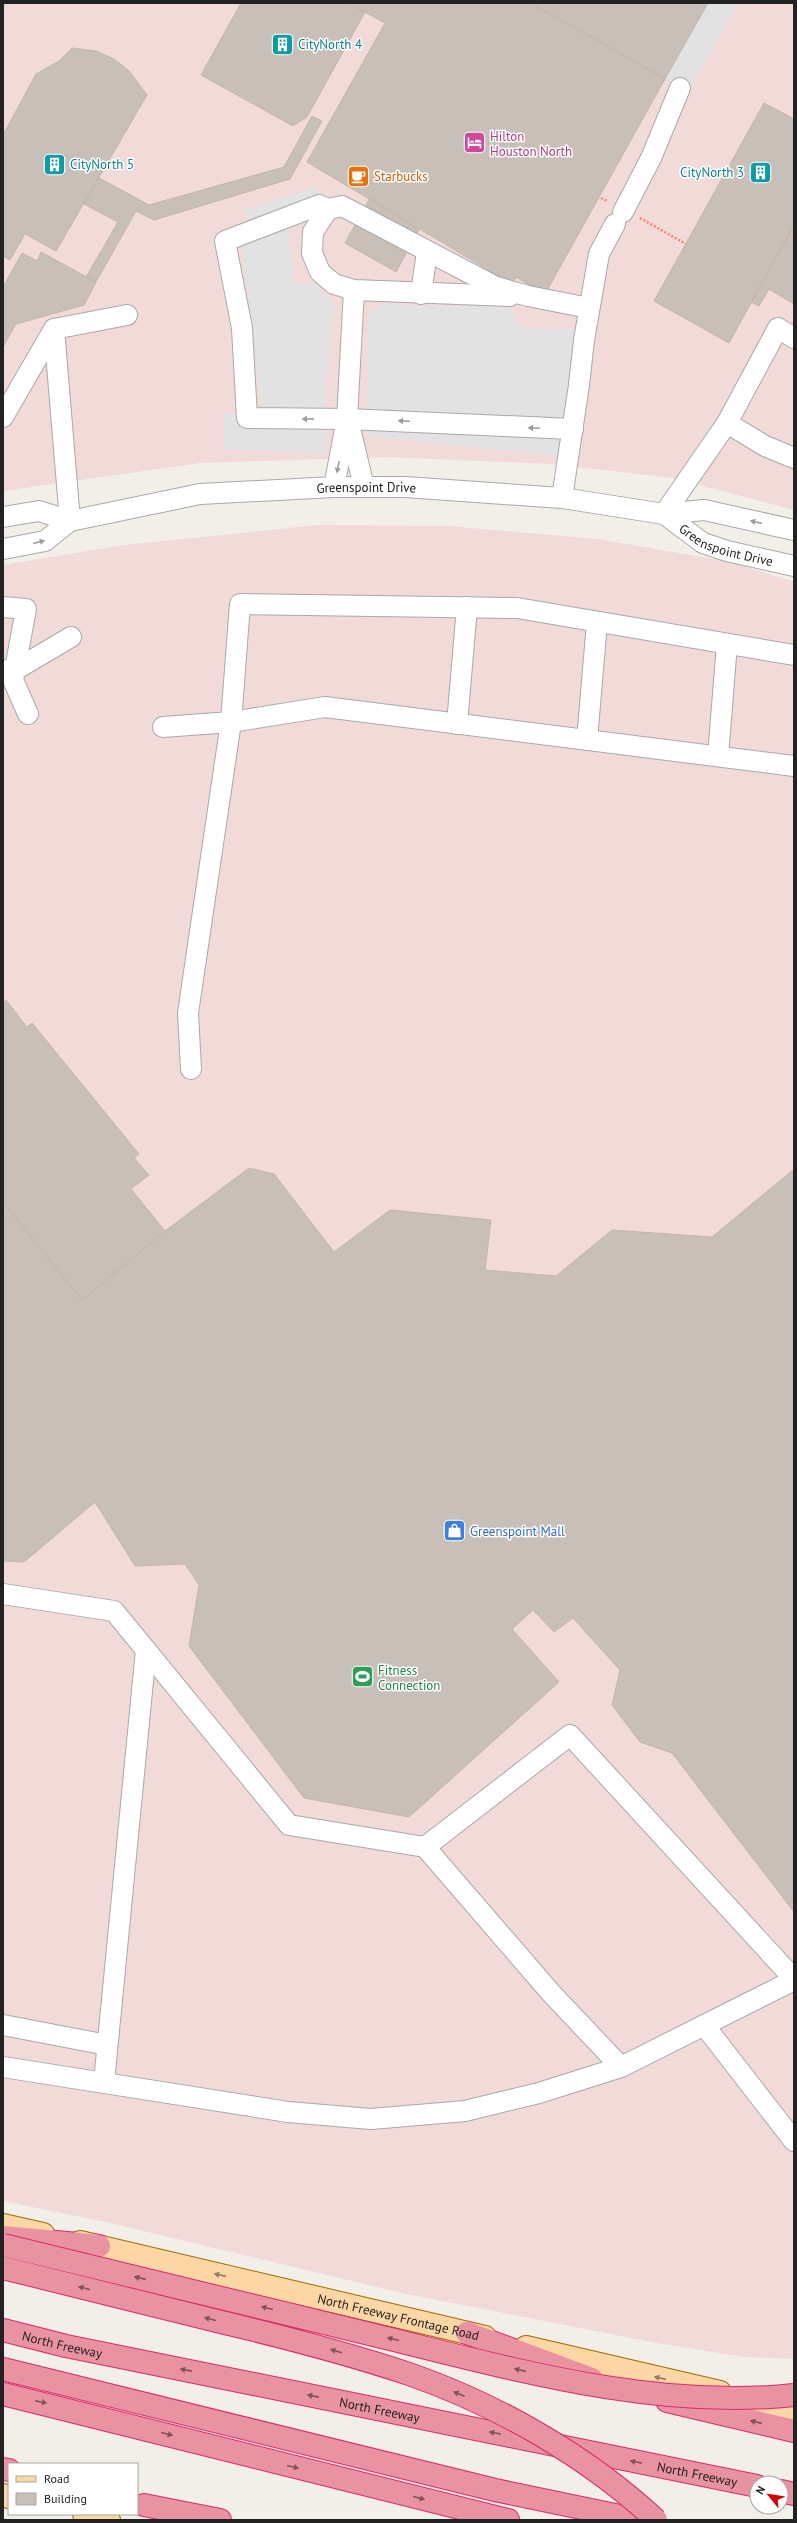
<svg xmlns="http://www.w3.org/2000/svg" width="797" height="2523" font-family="'PT Sans',sans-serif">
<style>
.commercial{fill:#f2dad9}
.parking{fill:#e2e2e2}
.building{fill:#c7bfb8;stroke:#c4b6ab}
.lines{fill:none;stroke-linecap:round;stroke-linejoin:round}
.minor-casing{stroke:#a9a9a9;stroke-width:22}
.major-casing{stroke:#a06b00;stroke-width:24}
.highway-casing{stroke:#dc2a67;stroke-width:24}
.path{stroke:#fa8072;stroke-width:2.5;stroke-dasharray:2 2;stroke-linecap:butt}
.minor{stroke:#fff;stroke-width:20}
.major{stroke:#fcd6a4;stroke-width:22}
.highway{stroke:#e892a2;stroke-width:22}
.highway-bridge-casing{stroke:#dc2a67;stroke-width:24;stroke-linecap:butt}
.highway-bridge{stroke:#e892a2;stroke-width:22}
.oneway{fill:#9c9c9c}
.oneway2{fill:#8f7c63}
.oneway3{fill:#7b545c}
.labels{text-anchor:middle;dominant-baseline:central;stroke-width:3;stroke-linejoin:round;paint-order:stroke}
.culture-label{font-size:13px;fill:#0d838f;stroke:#fff;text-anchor:start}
.hotel-label{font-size:13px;fill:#b23c85;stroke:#fff;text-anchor:start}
.food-label{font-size:13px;fill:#c56008;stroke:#fff;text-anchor:start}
.street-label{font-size:13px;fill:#222;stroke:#fff}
.shop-label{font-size:13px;fill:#366cbe;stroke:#fff;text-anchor:start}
.leisure-label{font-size:13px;fill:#27864d;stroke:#fff;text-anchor:start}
</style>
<rect width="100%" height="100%" fill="#f2efe9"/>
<path class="commercial" d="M3,3H794V510L673,478L550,464L387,457L200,463L3,491Z
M318,525L448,526L598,539L731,562L794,582V2359L744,2357L657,2343L406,2294L110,2223L3,2201V565L124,545Z"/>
<path class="parking" d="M708,3H739L688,92L665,79Z
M315,187L319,205L286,218L294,284L315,283L334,304L325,393L327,454L223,449L224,412L263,419L241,235L256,229L242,211Z
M380,304L509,307L521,327L575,330L558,456L367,436L368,316Z"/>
<path class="building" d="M241,3H348L365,12L307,117L293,126L201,75Z
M348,3H531L665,79L545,294L516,277L512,284L307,162L385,23Z
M531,3H708L665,79Z
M72,48L96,51L114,59L129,71L147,95L56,251L25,234L10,260L3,256V135L36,74L59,61Z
M764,103L794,119V225L729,343L654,301Z
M312,116L322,121L290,179L154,220L136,211L96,282L86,277L118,222L84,204L99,178L149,205L284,167Z
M370,198L419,230L396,272L345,243Z
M794,225V304L769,289L759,306L751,302Z
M41,252L96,282L84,305L16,324L3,347V287L22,253L37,261Z
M6,1000L27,1027L32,1023L139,1154L134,1158L149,1175L131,1189L165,1231L82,1300L3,1202V1003Z
M249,1168L274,1174L334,1252L390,1210L491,1220L485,1270L556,1276L612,1230L712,1237L794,1169V1912L672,1753L640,1742L612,1705L620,1670L573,1618L554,1632L533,1610L512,1629L559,1682L409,1817L304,1798L189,1646L199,1585L185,1564L135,1566L95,1502L24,1562L3,1561V1202L82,1300L165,1231Z"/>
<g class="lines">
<defs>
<g id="minor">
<path d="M328,209L313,232L312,253L320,272L334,284L354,290L510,296"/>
<path d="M623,212L651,158L680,88"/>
<path d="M421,294L427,252"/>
<path d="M54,329L70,521"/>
<path d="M3,417L54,329L127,315"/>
<path d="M727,423L765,446L794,458"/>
<path d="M349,424L364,487"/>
<path d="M573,429L347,419L247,418L242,328L225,241L319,205L328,209L342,206L496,287L528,296L589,308"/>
<path d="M334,487L347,419L354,290"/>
<path d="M562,498L579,385L584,340L599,254L615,224"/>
<path d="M664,514L727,423L778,328L794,338"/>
<path id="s1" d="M664,514L703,543L727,551L794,566"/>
<path d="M3,517L39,511L70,521"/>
<path id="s2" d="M3,549L45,541L70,521L200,494L334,487H405L562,498L664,514L704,510L794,530"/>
<path d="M3,607L26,609L13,680L28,714"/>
<path d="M7,670H15L71,637"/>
<path d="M457,724L467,607"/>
<path d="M163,727L231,722L325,707L794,766"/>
<path d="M587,740L597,622"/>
<path d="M718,756L727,644"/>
<path d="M191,1069L188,1013L231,722L240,604L517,608L794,655"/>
<path d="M3,1594L114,1611L289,1825L425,1847L570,1735L794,1979"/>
<path d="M425,1847L551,1993L621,2067"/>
<path d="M3,2025L107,2045"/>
<path d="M704,2025L794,2141"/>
<path d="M3,2067L288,2112L371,2119L465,2111L539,2093L621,2067L794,1980"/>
<path d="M104,2082L146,1650"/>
</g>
<g id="major">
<path d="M3,2225L43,2234"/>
<path id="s3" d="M80,2242L485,2337"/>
<path d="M526,2347L720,2392"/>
<path d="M754,2400L794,2409"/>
<path d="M3,2495L9,2497"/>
<path d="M84,2514L109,2520"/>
</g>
<g id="highway">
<path d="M3,2237L99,2246"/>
<path id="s4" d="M3,2330L66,2346L757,2486"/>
<path d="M467,2333L592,2379"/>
<path d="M3,2369L495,2490L639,2520"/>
<path d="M3,2394L508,2520"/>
<path d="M667,2401L794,2431"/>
<path d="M3,2469L9,2470"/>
<path d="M781,2491L794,2494"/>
<path d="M144,2505L220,2520"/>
</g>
</defs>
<use href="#minor" class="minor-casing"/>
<use href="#major" class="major-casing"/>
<use href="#highway" class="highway-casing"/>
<path class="path" d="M601,198L607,201
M640,218L686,244"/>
<use href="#minor" class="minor"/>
<use href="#major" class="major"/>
<use href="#highway" class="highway"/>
<defs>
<path id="highway-bridge" d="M3,2245C128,2275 253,2305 378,2336C513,2369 654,2410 794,2395
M3,2268C76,2286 148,2304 221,2322C284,2337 347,2353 409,2374C498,2405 587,2456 656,2520"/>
</defs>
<use href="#highway-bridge" class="highway-bridge-casing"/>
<use href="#highway-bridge" class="highway-bridge"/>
</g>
<defs><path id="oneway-solid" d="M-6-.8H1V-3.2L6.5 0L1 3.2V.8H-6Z"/></defs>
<g class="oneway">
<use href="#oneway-solid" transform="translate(308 419) rotate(179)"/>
<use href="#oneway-solid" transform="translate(404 421) rotate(-177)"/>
<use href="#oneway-solid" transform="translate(534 428) rotate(-177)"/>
<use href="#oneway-solid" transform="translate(338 467) rotate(101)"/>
<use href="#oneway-solid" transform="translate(756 522) rotate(-167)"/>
<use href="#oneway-solid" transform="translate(39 542) rotate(-14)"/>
</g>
<g class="oneway2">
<use href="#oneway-solid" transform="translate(220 2275) rotate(-167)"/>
<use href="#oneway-solid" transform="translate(660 2378) rotate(-167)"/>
</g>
<g class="oneway3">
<use href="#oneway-solid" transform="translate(140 2278) rotate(-167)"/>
<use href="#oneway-solid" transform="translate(84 2288) rotate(-166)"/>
<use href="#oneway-solid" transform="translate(267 2308) rotate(-166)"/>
<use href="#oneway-solid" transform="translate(210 2319) rotate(-166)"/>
<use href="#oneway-solid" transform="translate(393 2339) rotate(-166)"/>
<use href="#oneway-solid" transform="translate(336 2351) rotate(-164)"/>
<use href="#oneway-solid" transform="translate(186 2370) rotate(-169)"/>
<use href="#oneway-solid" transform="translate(520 2370) rotate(-167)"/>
<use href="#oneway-solid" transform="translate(459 2394) rotate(-157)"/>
<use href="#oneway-solid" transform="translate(313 2396) rotate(-169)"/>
<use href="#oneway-solid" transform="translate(41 2402) rotate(12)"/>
<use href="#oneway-solid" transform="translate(756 2422) rotate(-167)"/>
<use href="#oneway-solid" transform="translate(495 2433) rotate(-169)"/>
<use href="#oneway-solid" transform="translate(167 2434) rotate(14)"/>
<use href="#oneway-solid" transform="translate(636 2462) rotate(-169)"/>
<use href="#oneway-solid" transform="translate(293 2467) rotate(14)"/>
<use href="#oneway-solid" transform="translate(419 2498) rotate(14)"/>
</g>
<defs>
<symbol id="building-square" viewBox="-11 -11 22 22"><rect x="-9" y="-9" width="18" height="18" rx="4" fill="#0f9aa8" stroke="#fff"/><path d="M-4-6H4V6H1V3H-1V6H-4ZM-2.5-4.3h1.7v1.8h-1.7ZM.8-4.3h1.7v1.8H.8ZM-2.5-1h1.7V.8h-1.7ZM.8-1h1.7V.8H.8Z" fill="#fff"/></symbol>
<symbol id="hotel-square" viewBox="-11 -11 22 22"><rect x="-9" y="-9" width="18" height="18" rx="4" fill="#d1479c" stroke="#fff"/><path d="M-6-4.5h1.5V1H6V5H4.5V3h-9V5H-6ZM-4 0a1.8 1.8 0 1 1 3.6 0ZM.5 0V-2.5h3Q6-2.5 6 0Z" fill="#fff"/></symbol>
<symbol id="cafe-square" viewBox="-11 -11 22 22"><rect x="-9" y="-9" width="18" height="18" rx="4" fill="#e8710a" stroke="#fff"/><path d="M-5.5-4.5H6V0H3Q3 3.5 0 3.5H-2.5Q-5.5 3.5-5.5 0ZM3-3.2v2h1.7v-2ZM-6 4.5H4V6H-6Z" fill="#fff"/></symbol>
<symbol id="shop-square" viewBox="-11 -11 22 22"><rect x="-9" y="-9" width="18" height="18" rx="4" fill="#3f7fe0" stroke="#fff"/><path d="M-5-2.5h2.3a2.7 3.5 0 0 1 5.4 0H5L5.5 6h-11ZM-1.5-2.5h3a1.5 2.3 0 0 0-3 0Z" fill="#fff"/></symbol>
<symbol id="stadium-square" viewBox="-11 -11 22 22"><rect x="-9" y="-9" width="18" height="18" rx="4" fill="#2e9e5b" stroke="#fff"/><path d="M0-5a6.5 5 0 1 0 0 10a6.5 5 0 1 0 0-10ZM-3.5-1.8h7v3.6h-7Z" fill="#fff"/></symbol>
</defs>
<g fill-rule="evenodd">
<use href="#building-square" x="270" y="32" width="25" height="25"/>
<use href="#hotel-square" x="462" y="130" width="25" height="25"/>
<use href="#building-square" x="42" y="152" width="25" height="25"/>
<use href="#building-square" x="748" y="160" width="25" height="25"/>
<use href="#cafe-square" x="346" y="164" width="25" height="25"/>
<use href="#shop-square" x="442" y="1518" width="25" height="25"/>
<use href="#stadium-square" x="350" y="1664" width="25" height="25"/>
</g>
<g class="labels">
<g class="culture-label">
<text x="298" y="44">CityNorth 4</text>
<text x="70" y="164">CityNorth 5</text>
<text x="744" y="172" text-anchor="end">CityNorth 3</text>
</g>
<g class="hotel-label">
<text x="490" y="136">Hilton<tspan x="490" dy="15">Houston North</tspan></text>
</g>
<g class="food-label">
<text x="374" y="176">Starbucks</text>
</g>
<g class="street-label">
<text stroke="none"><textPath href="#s2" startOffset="374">Greenspoint Drive</textPath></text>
<text stroke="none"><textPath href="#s1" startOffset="71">Greenspoint Drive</textPath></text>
<text stroke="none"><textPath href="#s3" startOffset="327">North Freeway Frontage Road</textPath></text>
<text stroke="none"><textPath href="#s4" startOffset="61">North Freeway</textPath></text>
<text stroke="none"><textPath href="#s4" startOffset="385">North Freeway</textPath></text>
<text stroke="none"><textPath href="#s4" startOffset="709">North Freeway</textPath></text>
</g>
<g class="shop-label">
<text x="470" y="1531">Greenspoint Mall</text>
</g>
<g class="leisure-label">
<text x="378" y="1670">Fitness<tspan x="378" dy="15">Connection</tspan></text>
</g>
</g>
<rect width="797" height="2523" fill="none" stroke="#222222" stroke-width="8"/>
<rect x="8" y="2463" width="130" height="52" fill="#ffffff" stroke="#a7a7a7"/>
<rect x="16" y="2476" width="20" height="6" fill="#fcd6a4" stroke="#a7a7a7"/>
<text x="44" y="2483" font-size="12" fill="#222222">Road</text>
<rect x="16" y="2493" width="20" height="12" fill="#c7bfb8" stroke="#a7a7a7"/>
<text x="44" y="2503" font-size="12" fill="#222222">Building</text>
<g transform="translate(769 2495) rotate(300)"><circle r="19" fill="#ffffff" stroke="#a7a7a7"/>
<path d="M0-3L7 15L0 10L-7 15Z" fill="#d40000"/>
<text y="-6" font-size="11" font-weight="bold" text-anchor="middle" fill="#222222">N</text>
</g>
</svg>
